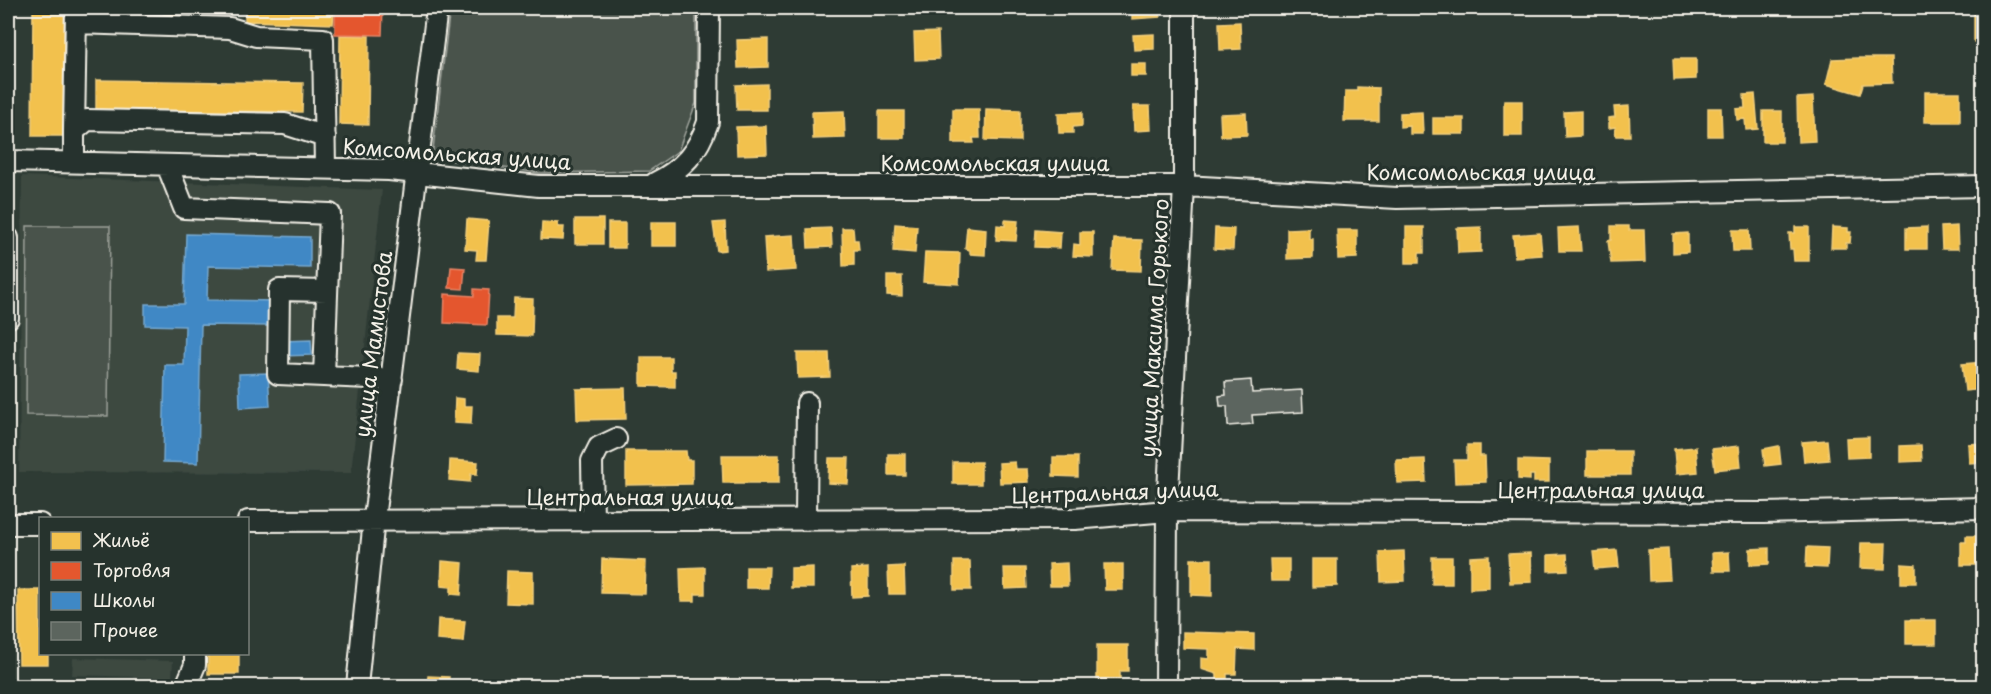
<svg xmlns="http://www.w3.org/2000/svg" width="1991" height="694" font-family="'Playpen Sans',sans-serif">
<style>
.built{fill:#3c4841}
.green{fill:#48524c;stroke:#9ea29a;stroke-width:1.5}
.homes{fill:#f2c14e;stroke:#f3cf7c;stroke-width:1.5}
.shops{fill:#e4572e;stroke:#e98566;stroke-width:1.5}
.schools{fill:#3f88c5;stroke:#75a8d0;stroke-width:1.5}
.building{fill:#5c655e;stroke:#f4f1e8;stroke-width:1.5}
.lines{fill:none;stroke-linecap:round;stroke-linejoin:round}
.minor-casing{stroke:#f4f1e8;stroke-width:24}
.minor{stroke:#26332d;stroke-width:20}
.labels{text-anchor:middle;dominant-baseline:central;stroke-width:6;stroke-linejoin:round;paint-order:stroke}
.street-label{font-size:21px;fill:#f4f1e8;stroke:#26332d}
</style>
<rect width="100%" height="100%" fill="#2e3b34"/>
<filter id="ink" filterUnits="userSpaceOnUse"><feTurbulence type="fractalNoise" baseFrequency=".0167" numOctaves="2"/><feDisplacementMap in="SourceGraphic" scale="12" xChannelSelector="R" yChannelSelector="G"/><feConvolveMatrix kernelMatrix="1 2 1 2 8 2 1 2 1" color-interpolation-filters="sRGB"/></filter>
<g filter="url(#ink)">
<path class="built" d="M22,176L382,190L351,473L19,472Z
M73,658L173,661L172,678L72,675Z"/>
<path class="green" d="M450,8H696V103L678,151L649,171L540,173L432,158Z
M27,226H110L108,416L26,415Z"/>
<path class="homes" d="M33,8H64L63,136H32Z
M164,8H183L182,21H163Z
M245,8H334L333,24L245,21Z
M1132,8H1159L1160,17L1132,19Z
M1974,8H1984V41L1974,42Z
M1240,22L1241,49L1220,50L1219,23Z
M938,32L939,59L915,60L914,33Z
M1154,34V49L1134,50L1133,35Z
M340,35L369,36L368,125L339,124Z
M768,39V67L738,68L737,40Z
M1858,58H1891L1892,83L1863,84L1860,94L1826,84L1832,59Z
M1673,59H1696V79L1674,80Z
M1131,64H1146V76H1131Z
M96,80L303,83L302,112L96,109Z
M767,84V110H737L736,85Z
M1357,87L1379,88V121H1344L1345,91H1357Z
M1925,92H1960V122H1925Z
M1755,94L1758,129L1746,130L1745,119L1737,120L1736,109L1745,108L1744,95Z
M1813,97L1815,141L1798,142L1797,98Z
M1504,101H1522V136H1504Z
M1133,106H1150L1151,130L1134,131Z
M1629,106L1630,136H1616L1615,127L1609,128V118L1615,117L1614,107Z
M1708,108H1721L1722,136H1708Z
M953,109H979L980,138H973L974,143H953Z
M986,109L1020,110V141L985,140Z
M844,111L845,138L813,139L812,112Z
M879,111H904V138H879Z
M1581,111V136L1565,137L1564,112Z
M1763,111H1782V142H1763Z
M1082,112V126L1073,127V133H1059L1058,113Z
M1422,112L1423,134H1410V126L1400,127V113Z
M1246,113L1247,135L1221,136L1220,114Z
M1433,118H1464V134H1433Z
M766,126L767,154L737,155L736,127Z
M467,219L489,221L486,260H476L477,250L465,249Z
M575,219H603V244H575Z
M1005,220L1018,221L1016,241L996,240L997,225L1005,226Z
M542,222L558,223V227H564L563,240L541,239Z
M651,222H676V246H651Z
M725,222L726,250L717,251L713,223Z
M608,223H625V248H608Z
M895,224L917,226L915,253L893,251Z
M1611,226H1629V230H1644L1645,262L1611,263L1608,241L1611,240Z
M1957,226L1958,249H1942L1941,227Z
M967,227L986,229L985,255L970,254V250L965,249Z
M1406,227H1424V253H1419V263H1406Z
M1481,227V252L1458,253L1457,228Z
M1579,227L1581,251H1559L1558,228Z
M1795,227H1809V261H1794L1793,249H1790L1789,233H1795Z
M1832,227L1848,228V232H1851L1850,243H1846V248H1831Z
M1927,227V249H1906V228Z
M831,228L832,247L808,248L807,229Z
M842,228H853L854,240H858L859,250H854V265L843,266Z
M1215,228L1234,229L1233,250L1214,249Z
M1309,228V239H1313V258L1287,259V229Z
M1036,230L1061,232L1060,248L1035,247Z
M1337,230H1357V258L1338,259Z
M1732,230H1749L1750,251H1733Z
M1080,232H1093V257L1073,256L1074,244L1080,245Z
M1540,233L1542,255L1515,257L1513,235Z
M1688,233V252L1673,253V234Z
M794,235L796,270L766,272L764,237Z
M1114,239L1142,240L1141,271L1112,270Z
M925,252L960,253L959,284L923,282Z
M887,276H902V296L887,295Z
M514,298L533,299L532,336L497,335V318H513Z
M458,353L480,354L479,371L457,369Z
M797,353H829L830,377L798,378Z
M641,357H671V371H675V387L641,386Z
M1984,362V389L1965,391L1962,364Z
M625,388L626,419L577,420L576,389Z
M455,398L464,399V406H472L471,424L454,423Z
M1869,437V457L1847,458L1846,438Z
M1827,440L1829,460L1804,462L1802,442Z
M1984,443V462L1969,463L1968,444Z
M1467,445H1480V456H1485L1486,482L1455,483L1454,460H1467Z
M1921,445L1922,461L1900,462V446Z
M1739,446L1741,467L1715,470L1712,449Z
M1779,446L1781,464L1765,466L1763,449Z
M1696,447L1698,472L1676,474L1674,449Z
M626,451H686L687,460H692V484L626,485Z
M1587,451H1630V475H1587Z
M888,454H905V475H888Z
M722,455H779V483H723Z
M1053,457H1078V477L1053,476Z
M829,458H849L848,484L828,483Z
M1425,459L1426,482L1397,483L1396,460Z
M450,460L478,462L477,474H471L470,482L449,480Z
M1518,460L1549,461V482H1534V475H1530V480L1518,479Z
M953,462H981V484H953Z
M1015,462L1016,469H1028L1029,482L1000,483L999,463Z
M1966,536H1984V565H1961V542H1966Z
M1861,543H1886L1885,569L1860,568Z
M1807,547L1828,548L1827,568L1806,567Z
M1769,548V564L1750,565V549Z
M1668,549L1670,580L1649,581L1648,550Z
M1617,550L1619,567L1595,569L1593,552Z
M1404,551L1405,581L1381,582L1380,552Z
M1729,552L1730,571H1713L1712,553Z
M1531,553L1532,582L1510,583L1508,554Z
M1567,554L1568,570L1548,571V555Z
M1489,556V588L1470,589V557Z
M1432,557H1452V584H1432Z
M602,559L646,561L645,594L601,593Z
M1191,559H1212V596L1191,595Z
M1270,559H1289V581H1271Z
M1312,559H1337V586L1312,587Z
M442,561L463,563L461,595L451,594V587L441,586Z
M954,561H970L971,590H954Z
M1067,563L1068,586H1050L1049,564Z
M1104,564H1123V590H1105Z
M1901,564L1916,565V583H1901Z
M904,566L905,594H889L888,567Z
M705,567V594H695V601H681L680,568Z
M746,567H769L768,588H746Z
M813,567V588H791V568Z
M868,568V596L852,597L851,569Z
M1004,568H1025L1026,588L1005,589Z
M507,571L533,572V604L506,603Z
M18,590H40V654H48V664H19Z
M438,619L465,621L463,642L437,640Z
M1906,620H1936V644H1906Z
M1183,632L1254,634V650L1237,649L1236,674H1227V679H1217V674L1201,669V658L1209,659V649L1183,648Z
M1097,645H1128V671H1120V679H1097Z
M208,654H239V674H208Z
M428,676L449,677L448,686H427Z"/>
<path class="shops" d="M335,8H383L382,35L335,34Z
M451,267L465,268L463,289L449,288Z
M474,289L489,290L487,325L444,323L445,294L474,296Z"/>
<path class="schools" d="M186,234L310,237V268L208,266L207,300L274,301L273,326L201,325L198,463L163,462L165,365H184L185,326L145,325V304H184Z
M311,340L312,355L282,356L281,341Z
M268,373L270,406L240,408L239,374Z"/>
<path class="building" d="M1251,380L1252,393L1302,390L1303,412L1252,415L1253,424L1228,426L1227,406H1220L1219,396L1226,395L1225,382Z"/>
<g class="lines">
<defs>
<path id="minor" d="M76,23L230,28L256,36L323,39L325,168
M74,131L76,12
M8,161L389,170L539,186H1184L1397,198L1984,186
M74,162V131L87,120L285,124L325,137
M167,165L184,208L330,214L324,376
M655,183C683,169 698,152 708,122L709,8
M8,238V318
M327,291L279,290L278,374L392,379
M593,520L592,461L599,447L616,439
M806,520L807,403
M248,521L1075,519L1167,511L1763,513L1984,508
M8,524H40
M186,686L195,665V654
M357,686L374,519L437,8
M1166,686L1167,511L1184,186V8"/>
</defs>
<use href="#minor" class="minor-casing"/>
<use href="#minor" class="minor"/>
</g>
</g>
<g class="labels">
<g class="street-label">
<text transform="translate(457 153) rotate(4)">Комсомольская улица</text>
<text x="995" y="162">Комсомольская улица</text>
<text x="1481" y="171">Комсомольская улица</text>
<text transform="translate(1153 328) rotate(-87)">улица Максима Горького</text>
<text transform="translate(372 344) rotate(-83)">улица Мамистова</text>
<text x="1601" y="489">Центральная улица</text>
<text transform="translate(1115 491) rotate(-2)">Центральная улица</text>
<text x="630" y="496">Центральная улица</text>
</g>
</g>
<rect width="1991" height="694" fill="none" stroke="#26332d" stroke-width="30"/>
<rect x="15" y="15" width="1961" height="664" fill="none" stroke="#f4f1e8" stroke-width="2" filter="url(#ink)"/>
<rect x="39" y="517" width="210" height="138" fill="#26332d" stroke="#787f78" stroke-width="1.5"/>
<rect x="51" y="532" width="30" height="18" fill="#f2c14e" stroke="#787f78" stroke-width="1.5"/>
<text x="93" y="547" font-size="18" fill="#f4f1e8">Жильё</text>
<rect x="51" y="562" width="30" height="18" fill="#e4572e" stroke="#787f78" stroke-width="1.5"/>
<text x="93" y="577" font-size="18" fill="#f4f1e8">Торговля</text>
<rect x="51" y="592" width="30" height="18" fill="#3f88c5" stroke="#787f78" stroke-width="1.5"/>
<text x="93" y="607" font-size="18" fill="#f4f1e8">Школы</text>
<rect x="51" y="622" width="30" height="18" fill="#5c655e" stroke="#787f78" stroke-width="1.5"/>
<text x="93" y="637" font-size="18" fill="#f4f1e8">Прочее</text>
</svg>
